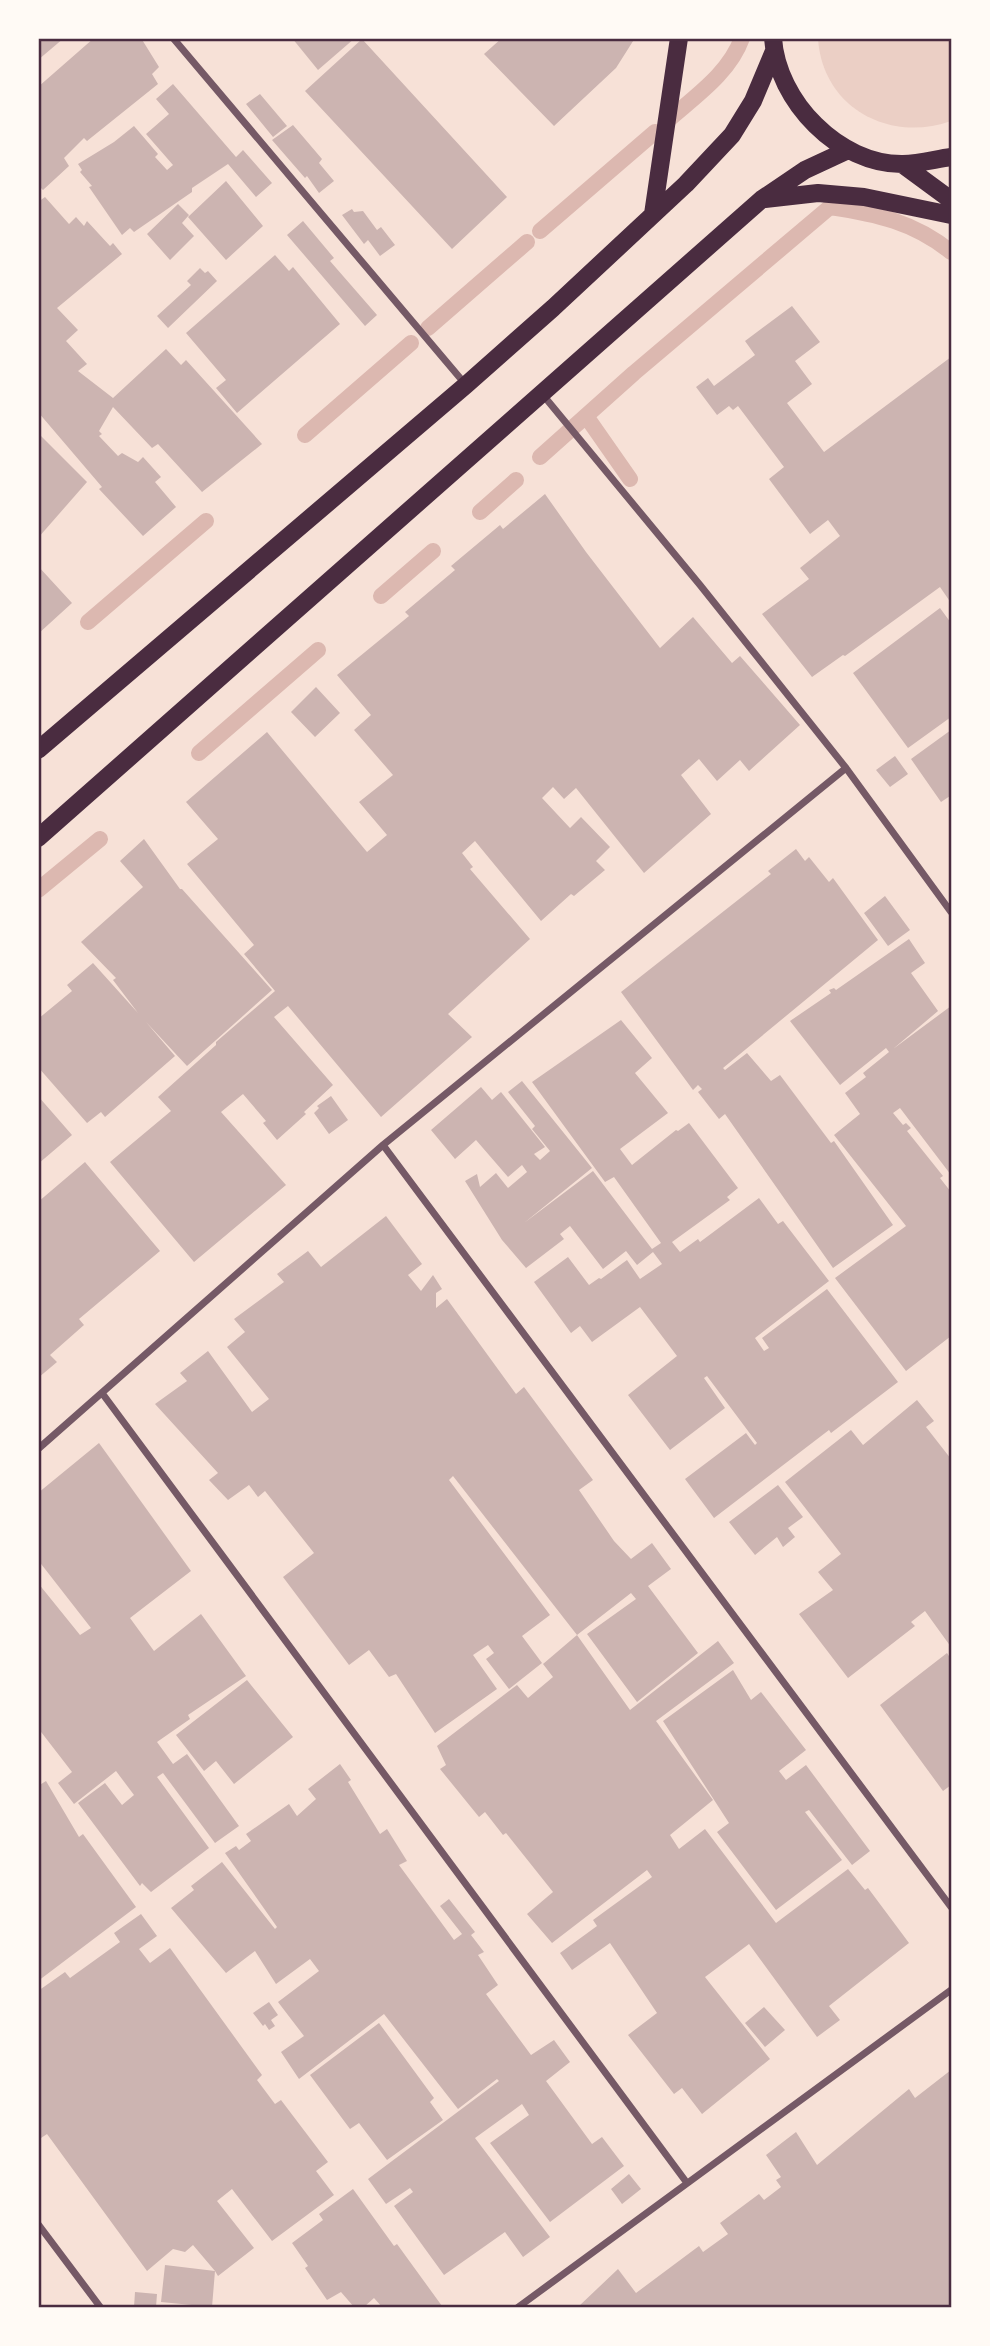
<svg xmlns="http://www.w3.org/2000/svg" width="990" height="2346" font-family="Overpass,sans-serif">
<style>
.green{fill:#ebcfc5}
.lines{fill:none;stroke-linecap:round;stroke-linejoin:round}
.stream{stroke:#dcb8b0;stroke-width:16}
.building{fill:#ccb4b1}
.minor{stroke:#755966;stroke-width:7}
.primary{stroke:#4a2c40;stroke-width:18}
.neatline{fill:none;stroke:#4a2c40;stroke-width:2.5}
</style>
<rect width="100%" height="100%" fill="#f7e1d7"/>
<path class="green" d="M818,39H951V121C889,143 823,108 818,39Z"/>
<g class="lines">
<path class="stream" d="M666,122C694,97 729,74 742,38
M540,231L655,132
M428,328L527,242
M586,416L630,479
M305,435L411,343
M540,457L634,373L830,207C877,214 914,222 951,252
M480,512L516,480
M381,596L433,551
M88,622L206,521
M199,753L318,650
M38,890L100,839"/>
</g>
<path class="building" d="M38,38H64L38,60Z
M94,38H141L159,67L152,74L158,84L87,141L84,138L64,158L69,166L43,190L38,185V87Z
M292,38H355L318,70Z
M502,38H635L616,68L554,126L484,54Z
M362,39L507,197L452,249L305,91Z
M173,84L236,157L243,150L272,183L256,197L228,164L192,188V192L134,232L130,228L122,235L89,187L92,186L80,172L82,170L78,164L114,142L134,126L158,154L155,157L167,170L173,165L146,134L169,114L156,99Z
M260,94L287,126L273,137L246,104Z
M293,125L322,159L319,163L334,181L319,193L307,176L305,178L272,140Z
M226,181L263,226L226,260L188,217Z
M45,197L69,224L76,217L84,226L87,221L110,246L113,243L122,254L57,308L78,330L66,341L87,364L78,371L113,398L166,349L181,365L186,360L262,444L202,492L158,444L152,448L113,407L99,431L102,434L99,436L118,456L122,453L138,462L143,457L161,477L155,482L176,507L143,536L99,489L102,487L38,412V202Z
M178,204L189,215L182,223L194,236L170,260L147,234Z
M352,209L354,212L363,211L377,230L381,227L395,245L380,256L368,240L364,244L342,215Z
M303,221L334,258L330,261L377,315L365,326L287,235Z
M275,255L289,271L293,267L340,324L237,413L216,388L226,380L186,333Z
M200,268L205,273L208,271L217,281L168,328L157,316L191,285L187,281Z
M792,306L820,342L795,361L812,384L787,403L824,452L951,357V603L940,587L845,656L843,655L812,677L762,614L809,579L800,568L840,536L828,520L810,534L769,479L784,467L738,406L733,410L729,406L717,415L696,387L708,378L714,386L755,355L745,341Z
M38,433L87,482L38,538Z
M545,494L586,552L660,648L693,617L732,663L740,656L800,725L749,771L740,760L717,781L699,759L681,775L711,814L644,873L576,788L564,799L553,787L542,798L570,828L581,817L610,847L596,861L605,870L574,896L571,894L541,921L475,841L462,853L473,867L470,869L530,939L448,1014L472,1037L381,1117L288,1006L274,1017L333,1085L304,1112L306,1114L277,1140L263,1123L266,1121L243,1094L221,1112L286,1185L194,1262L110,1162L171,1111L158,1097L216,1045V1042L275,991L244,954L254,945L187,864L218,839L186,802L267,732L367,852L387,835L359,802L393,775L354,730L371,715L337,675L409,616L405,612L455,570L451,566L500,525L503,529Z
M38,566L72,603L38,634Z
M940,608L951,623V717L908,748L853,673Z
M316,687L340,713L315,737L291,712Z
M951,730V798L950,796L941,802L911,759Z
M895,756L908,774L890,787L876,770Z
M144,839L180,889H182L272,990L187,1066L146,1022L175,1056L105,1117L101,1112L87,1123L38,1067V1019L72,991L67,985L93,963L138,1013L113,980L116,978L81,942L143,887L120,861Z
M796,849L805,861L809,857L829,882L833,878L878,940L723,1068L725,1070L747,1053L771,1081L780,1075L831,1143L834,1141L893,1225L833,1268L725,1114L719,1119L698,1092L702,1089L698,1085L693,1090L621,992L771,874L768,871Z
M885,896L910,930L888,946L864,913Z
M909,939L925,963L911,973L938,1011L893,1049L951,1006V1175L900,1108L893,1113L903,1125L906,1123L911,1128L907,1131L943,1176L940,1178L951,1192V1336L906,1371L835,1278L906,1226L834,1135L860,1114L845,1093L866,1077L863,1073L889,1052L886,1048L840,1085L790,1021L831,993L829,990L834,988L836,990Z
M621,1020L652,1058L635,1073L668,1113L620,1149L632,1165L676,1130L678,1131L689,1123L738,1188L727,1197L730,1200L672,1242L680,1252L698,1239L700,1242L759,1198L778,1224L783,1221L829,1281L755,1338L764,1351L769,1348L762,1338L827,1289L898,1382L831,1433L829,1430L714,1518L685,1479L746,1433L755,1445L757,1443L707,1376L704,1378L725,1408L670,1450L628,1395L677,1356L640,1307L592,1342L580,1326L571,1333L534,1282L568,1257L589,1285L599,1278L601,1279L627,1260L640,1279L662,1264L653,1252L637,1265L626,1251L603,1269L570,1226L560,1234L564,1239L526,1268L502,1240L465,1181L477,1174L480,1187L496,1173L508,1188L527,1172L522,1165L508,1177L476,1140L455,1159L431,1130L481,1087L492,1100L501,1092L545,1147L534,1154L540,1160L550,1151L532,1129L535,1126L508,1092L522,1081L592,1168L524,1223L593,1171L652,1249L661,1243L614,1177L605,1182L532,1082Z
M38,1096L72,1135L38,1164Z
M331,1096L348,1120L329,1134L314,1113L319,1108L317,1106Z
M85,1162L160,1251L79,1319L84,1325L50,1355L57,1362L38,1378V1202Z
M386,1216L422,1264L408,1275L421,1291L433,1275L442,1289L436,1293V1308L447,1299L516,1394L524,1387L593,1480L579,1490L614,1541L631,1559L652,1543L671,1569L648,1586L698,1653L637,1702L587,1634L636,1599L631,1593L577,1635L630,1710L718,1641L734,1663L656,1721L713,1800L670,1835L679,1849L705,1829L776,1923L848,1869L865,1890L868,1888L909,1943L829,2006L840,2020L817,2037L749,1944L705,1977L770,2059L702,2114L682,2088L674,2094L628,2035L657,2013L610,1943L572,1970L560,1953L597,1926L593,1920L652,1877L647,1870L552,1943L527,1914L553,1892L506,1833L503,1835L485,1812L479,1817L440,1769L446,1765L437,1746L517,1685L528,1698L553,1677L543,1664L577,1635L453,1476L449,1480L550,1615L522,1636L542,1663L509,1689L486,1659L494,1653L488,1645L473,1655L497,1689L435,1733L396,1674L389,1677L369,1650L349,1665L283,1577L314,1553L265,1491L258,1497L249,1485L228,1500L209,1480L218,1473L155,1404L187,1381L180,1373L208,1351L252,1412L269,1399L227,1347L245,1332L234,1319L284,1282L277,1274L308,1251L321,1267Z
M917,1400L934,1421L926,1427L951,1459V1647L925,1611L911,1622L915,1626L848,1678L799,1614L833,1590L818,1572L841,1554L785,1482L851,1430L863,1445Z
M99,1443L191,1571L130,1618L154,1651L201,1614L246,1676L188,1715L190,1719L157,1742L173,1764L187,1754L239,1826L215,1843L163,1773L157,1777L209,1848L151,1892L142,1883L140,1886L78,1803L105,1783L122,1805L134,1795L116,1771L74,1804L58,1783L72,1772L38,1728V1583L80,1635L91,1628L38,1560V1493Z
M778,1485L803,1517L788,1528L795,1537L783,1547L777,1537L755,1555L729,1522Z
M947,1653L951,1659V1785L943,1791L880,1705Z
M733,1670L751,1700L761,1692L806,1750L779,1771L786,1780L806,1765L870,1851L852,1865L809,1810L805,1812L842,1860L776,1910L717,1832L729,1823L663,1721Z
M247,1680L293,1737L234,1784L216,1761L204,1771L176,1735Z
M340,1764L351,1780L348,1782L380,1834L387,1829L407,1861L399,1865L454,1940L462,1934L440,1906L449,1899L475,1932L471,1935L484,1952L478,1955L498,1985L486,1994L531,2055L554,2040L570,2062L546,2081L592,2144L602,2137L624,2166L550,2222L490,2143L529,2115L522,2104L475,2138L550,2237L523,2257L505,2232L444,2275L394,2206L413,2192L410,2188L386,2204L368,2179L499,2081L497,2079L458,2109L384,2014L299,2079L281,2052L304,2036L278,2002L319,1971L310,1959L276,1984L255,1951L226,1973L171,1908L194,1890L191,1886L222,1862L275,1929L277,1927L225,1853L236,1846L239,1850L251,1841L246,1834L289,1804L297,1816L316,1799L308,1789Z
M46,1781L79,1837L83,1834L136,1907L38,1981V1786Z
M141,1914L157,1936L139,1949L150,1963L170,1948L262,2075L257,2080L275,2104L281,2100L328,2162L316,2171L334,2195L272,2241L232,2189L217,2201L254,2248L218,2276L215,2271L212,2307L161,2302L165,2265L215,2271L193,2245L185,2252L173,2249L147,2271L47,2134L38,2140V1991L65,1972L70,1978L120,1942L114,1933Z
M269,2002L278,2015L271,2020L275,2026L269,2030L265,2024L263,2026L253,2013Z
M764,2007L785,2030L765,2047L745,2023Z
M379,2023L434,2098L430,2102L443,2120L387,2160L359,2123L350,2129L310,2075Z
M951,2070V2307H578L618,2269L636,2293L699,2246L703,2252L728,2234L720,2223L759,2194L764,2200L781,2187L776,2180L781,2177L766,2155L796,2132L817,2165L909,2089L915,2098Z
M629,2174L641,2189L622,2204L611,2189Z
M353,2189L394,2246L397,2244L442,2306L382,2307L374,2298L364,2307H354L341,2292L327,2300L305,2268L308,2266L292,2243L323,2220L319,2214Z
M135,2292L157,2294L156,2307H134Z"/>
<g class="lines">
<path class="minor" d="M173,38L466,385
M543,395L700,585L846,768L951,912
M383,1145L951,1907
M102,1393L687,2183
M38,1449L383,1145L846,768
M38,2224L101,2308
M517,2308L951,1990"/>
<path class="primary" d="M773,38C777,101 839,165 903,164C919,164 936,159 951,157
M902,164L951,200
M765,199L818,193L864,197L951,215
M653,214L679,38
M38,750L466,385L553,308L686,184L732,135L753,101L774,51
M38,838L762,199L805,170L848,150"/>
</g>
<rect width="990" height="2346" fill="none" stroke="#fffaf5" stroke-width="80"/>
<rect x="40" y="40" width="910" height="2266" class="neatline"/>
</svg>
